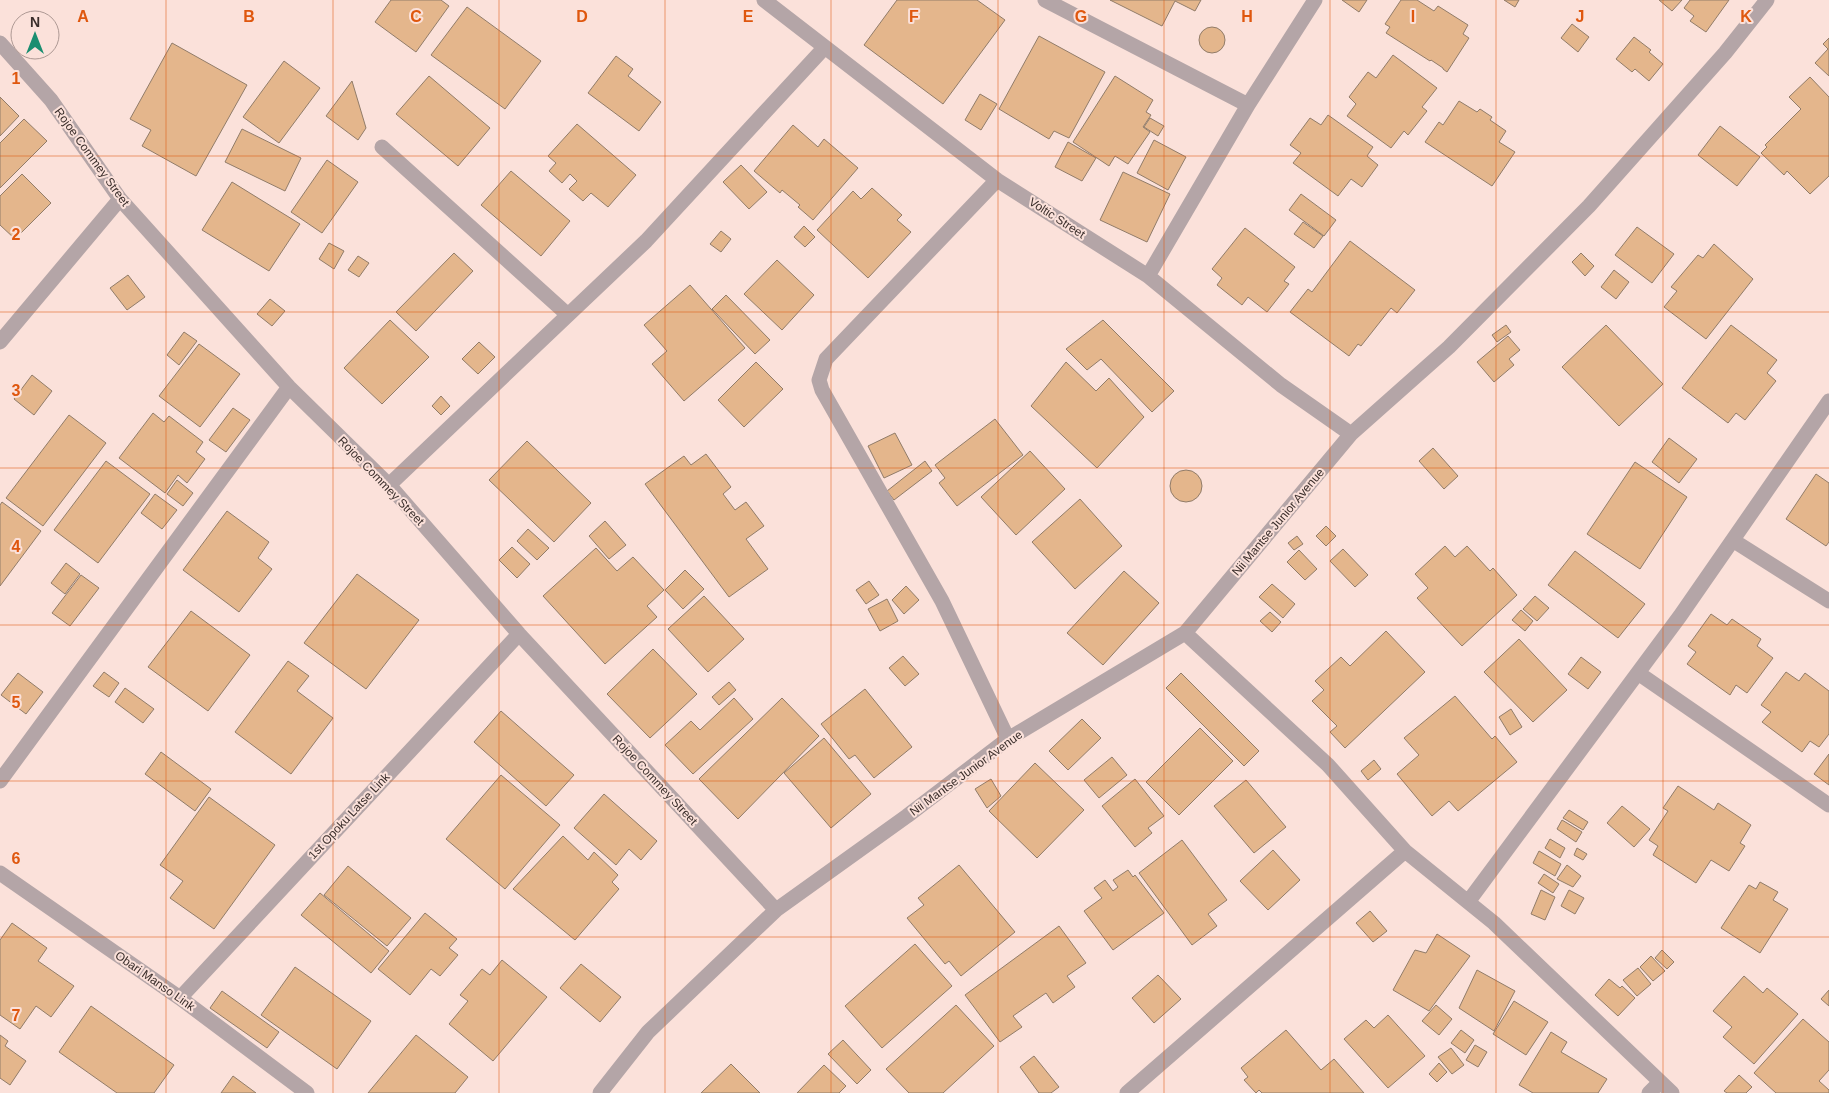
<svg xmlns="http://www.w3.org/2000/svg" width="1829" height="1093" font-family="Arial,sans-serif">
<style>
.building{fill:#e4b68c;stroke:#917c69}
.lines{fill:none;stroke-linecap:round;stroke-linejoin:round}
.street{stroke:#b4a5a7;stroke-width:15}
.grid{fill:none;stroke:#df570e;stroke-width:1;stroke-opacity:0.55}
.labels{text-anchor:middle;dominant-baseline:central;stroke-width:4;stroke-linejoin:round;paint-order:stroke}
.street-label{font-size:12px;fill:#3a2e2b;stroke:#fbe1da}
.grid-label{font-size:16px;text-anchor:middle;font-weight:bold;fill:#df570e;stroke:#fbe1da;stroke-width:4;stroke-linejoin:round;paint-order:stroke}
</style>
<rect width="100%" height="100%" fill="#fbe1da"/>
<path class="building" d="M391,0H441L449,6L416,52L375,22Z
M897,0H977L1005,20L943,104L864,45Z
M1110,0H1201L1195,11L1175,1L1162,26Z
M1342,0H1367L1359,12Z
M1401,0H1417L1434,11L1438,6L1468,25L1463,34L1469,38L1447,72L1443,69V68L1431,60L1430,61L1386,33L1390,27L1385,24Z
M1504,0H1519L1515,7Z
M1659,0H1682L1672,11Z
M1690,0H1729L1706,32L1690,21L1694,16L1684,8Z
M467,7L541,61L505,109L431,55Z
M1572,24L1589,37L1578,52L1561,38Z
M1199 40a13 13 0 1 1 26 0a13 13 0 1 1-26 0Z
M1039,36L1105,72L1069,138L1054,131L1049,139L999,109Z
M1634,37L1651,50L1649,52L1663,64L1649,81L1635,69L1632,72L1616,59Z
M1829,38V76L1815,63L1828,49L1823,44Z
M172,43L247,85L196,176L142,146L151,130L130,119Z
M1393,55L1437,88L1422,107L1427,111L1408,135L1404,131L1391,148L1347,116L1356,104L1349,97L1368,72L1376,78Z
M616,56L633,69L628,76L661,102L639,131L588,93Z
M284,61L320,88L279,143L243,117Z
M429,76L490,128L458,166L396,114Z
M1115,76L1153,100L1146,112L1151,115L1143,127L1150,132L1128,164L1115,156L1109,166L1073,142Z
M1810,77L1829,97V176L1810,194L1787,171L1784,175L1761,153L1767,147L1765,145L1801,109L1789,97Z
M352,81L366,128L358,140L326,116Z
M980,94L997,104L981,130L965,120Z
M0,97L19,116L0,136Z
M1459,101L1477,112L1480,109L1492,117L1490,120L1506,131L1499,142L1515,152L1492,186L1425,142L1439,122L1443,125Z
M1328,115L1373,147L1367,156L1378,165L1362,187L1351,179L1338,196L1293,163L1301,153L1290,145L1310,118L1321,125Z
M1150,118L1164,126L1158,136L1144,127Z
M24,119L47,141L0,188V143Z
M577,124L636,175L608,207L591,193L583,201L569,189L577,181L570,174L562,183L549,171L556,163L548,156Z
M793,125L818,147L824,139L858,168L813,220L798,207L800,205L782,190L780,193L754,171Z
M1720,126L1760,157L1737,186L1698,155Z
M242,129L301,158L285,191L225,162Z
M1154,140L1186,157L1168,190L1137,173Z
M1068,142L1096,158L1082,181L1055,167Z
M327,160L358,182L322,233L291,212Z
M741,165L767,192L749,209L723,182Z
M511,171L570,221L541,256L481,205Z
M1123,172L1170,194L1147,242L1100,220Z
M22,174L51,203L15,239L0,225V196Z
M232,182L300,224L269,271L202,230Z
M872,188L902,215L897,220L911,232L868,278L817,230L853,191L861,199Z
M1301,194L1336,220L1324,236L1289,210Z
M1303,222L1323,236L1314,248L1294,234Z
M804,226L815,237L805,247L794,237Z
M1637,227L1674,254L1652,283L1615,255Z
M1245,228L1295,267L1284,281L1289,284L1267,312L1248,297L1242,305L1217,285L1222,278L1212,269Z
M721,231L731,239L721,252L710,244Z
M1350,241L1415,290L1397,313L1391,308L1361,346L1358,344L1349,356L1290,312L1308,289L1312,292Z
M329,243L344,251L334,269L319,259Z
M1714,244L1753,279L1706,339L1664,307L1677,291L1671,287L1698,255L1703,258Z
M454,253L473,271L416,331L396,312Z
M1581,253L1594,266L1585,276L1572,262Z
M358,256L369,263L359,277L348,270Z
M777,260L814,295L782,330L744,294Z
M1614,270L1629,282L1616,299L1601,287Z
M128,275L145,297L127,310L110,288Z
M690,285L745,348L684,401L652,364L667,351L644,325Z
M726,295L770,340L755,354L712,309Z
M270,299L285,311L272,326L257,314Z
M390,320L429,357L382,404L344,368Z
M1103,320L1174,391L1152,412L1101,359L1087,370L1066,349Z
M1506,325L1511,332L1497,342L1492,335Z
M1606,325L1663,384L1619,426L1562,367Z
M1731,325L1777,360L1767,373L1776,381L1745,420L1736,413L1728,423L1682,388Z
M184,332L197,341L179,365L167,355Z
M1508,336L1520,350L1509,359L1514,365L1494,382L1477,362Z
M479,342L495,357L478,374L462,359Z
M199,344L240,374L200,427L159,396Z
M756,362L783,389L744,427L718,400Z
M1066,362L1096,391L1109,378L1144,417L1097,468L1031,406Z
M32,375L52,391L34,415L14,399Z
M441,396L450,406L441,415L432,406Z
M233,408L250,420L226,452L209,440Z
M153,413L164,422L169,416L203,442L196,452L205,459L187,483L178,475L165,493L119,458Z
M69,415L106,443L43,526L6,498Z
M995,419L1023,455L957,506L939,483L945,478L935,465Z
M895,433L912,465L884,478L868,446Z
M1669,438L1697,459L1679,483L1652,462Z
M527,441L591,503L554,542L489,480Z
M1433,448L1458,476L1444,489L1419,461Z
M1030,451L1065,489L1016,535L981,497Z
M706,454L731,487L723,494L735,510L746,502L764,526L746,539L768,569L729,597L645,484L684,456L691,465Z
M106,461L150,494L98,563L54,530Z
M925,461L932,471L894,500L887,491Z
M1635,462L1687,497L1640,569L1587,534Z
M1170 486a16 16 0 1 1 32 0a16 16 0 1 1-32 0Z
M1816,474L1829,483V542L1826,546L1786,519Z
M177,480L193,493L183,506L167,494Z
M155,494L177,510L162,529L141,513Z
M1080,499L1122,546L1075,589L1032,542Z
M2,502L41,531L0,586V505Z
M227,511L269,542L258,558L272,569L239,612L183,570Z
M605,521L626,545L609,559L589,536Z
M1326,526L1336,536L1326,546L1316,536Z
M528,529L549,548L537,560L517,541Z
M1297,536L1303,544L1294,550L1288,543Z
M1445,546L1455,557L1467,546L1490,571L1493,568L1517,595L1462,646L1417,598L1428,588L1415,574Z
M512,547L530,564L517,578L499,560Z
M596,548L617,571L633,557L664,590L647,606L657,617L605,664L543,596Z
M1343,549L1368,575L1355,587L1330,561Z
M1299,550L1317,569L1305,580L1287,562Z
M1575,551L1645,604L1618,638L1548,585Z
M66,563L80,574L65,594L51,583Z
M685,570L704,589L683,609L665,590Z
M1124,571L1159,603L1103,665L1067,633Z
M357,574L419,620L366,689L304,643Z
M81,575L99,588L70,626L52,613Z
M869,581L879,595L866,604L856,590Z
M1272,584L1295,604L1283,618L1259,597Z
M906,586L919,600L904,614L892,600Z
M704,596L744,639L708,672L668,629Z
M1535,596L1549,608L1537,621L1523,609Z
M887,599L898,621L880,631L868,609Z
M1521,610L1533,621L1525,631L1512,620Z
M191,611L250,655L208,711L148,667Z
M1270,612L1281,622L1272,632L1260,621Z
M1711,614L1727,625L1732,619L1761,639L1757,646L1773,658L1747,693L1736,685L1730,695L1687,664L1696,652L1688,646Z
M1386,631L1425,672L1345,748L1330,732L1337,726L1312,701L1324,690L1315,681L1341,657L1350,666Z
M1519,639L1567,690L1533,722L1484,672Z
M653,649L697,694L650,738L607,694Z
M903,656L919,674L905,686L889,668Z
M1581,657L1601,672L1588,689L1568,674Z
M288,661L309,676L297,691L333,718L291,774L235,732Z
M104,672L119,683L109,697L93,686Z
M1786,672L1799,681L1805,673L1829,691V734L1819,747L1810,741L1802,752L1762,722L1771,712L1761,705Z
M18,673L43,692L26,714L1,695Z
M1181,673L1259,751L1244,766L1166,688Z
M729,682L736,690L719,705L712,697Z
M125,688L154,709L143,723L115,702Z
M865,689L912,747L874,778L855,755L849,759L821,724Z
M1455,696L1492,739L1495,736L1517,762L1458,811L1449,801L1432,816L1397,774L1419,755L1404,738Z
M734,698L753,719L693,774L665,745L691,721L700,730Z
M782,698L819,736L738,819L699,779Z
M1511,709L1522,727L1510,735L1499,717Z
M501,711L574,775L546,806L474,742Z
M1082,719L1101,738L1068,770L1049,751Z
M1200,728L1233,761L1179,815L1146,782Z
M824,738L871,794L831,828L784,773Z
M161,752L211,789L195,811L145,774Z
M1829,754V785L1814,774Z
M1112,757L1127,775L1099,798L1084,780Z
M1374,760L1381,769L1368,780L1361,771Z
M1035,763L1084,810L1037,858L989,811Z
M501,775L560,825L505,889L446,839Z
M991,779L1001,796L987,808L975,789Z
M1135,779L1164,816L1148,828L1152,833L1135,847L1102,806Z
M1246,780L1286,827L1254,853L1214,806Z
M1678,786L1714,810L1718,803L1751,825L1740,843L1745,846L1729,871L1711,860L1696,883L1653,855L1658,846L1649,840L1668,811L1663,808Z
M604,794L657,841L641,860L629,849L616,865L574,828Z
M209,797L275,845L214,929L170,898L183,881L160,865Z
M1622,806L1650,829L1634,847L1607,823Z
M1569,810L1588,822L1583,830L1563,818Z
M1562,820L1582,832L1576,842L1557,829Z
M563,836L588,860L594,852L618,875L612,882L619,889L575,940L513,889Z
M1550,839L1565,848L1560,858L1545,848Z
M1182,840L1227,900L1208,914L1217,926L1192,945L1139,873Z
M1577,848L1587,854L1583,860L1574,855Z
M1273,850L1300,880L1268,910L1240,881Z
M1539,851L1561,864L1555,876L1533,863Z
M959,865L1015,932L961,976L949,961L945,964L907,918L924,905L918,898Z
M1567,865L1581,876L1573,887L1557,879Z
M348,866L411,918L387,946L324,895Z
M1128,870L1133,877L1135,875L1164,913L1113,950L1084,911L1102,898L1094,888L1105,880L1113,891L1118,887L1113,880Z
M1544,874L1559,884L1553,893L1538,883Z
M1760,882L1778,892L1773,900L1788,909L1760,953L1721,928L1749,885L1756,889Z
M1541,890L1555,897L1545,920L1531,914Z
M1569,890L1584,898L1575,914L1561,906Z
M320,893L389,951L371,973L301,915Z
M1370,911L1387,931L1373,942L1356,923Z
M425,913L457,939L449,948L458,955L440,976L431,969L410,995L378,969Z
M12,923L47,948L38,961L74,986L51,1017L36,1006L20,1029L0,1015V940Z
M1059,926L1086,963L1067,976L1075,987L1053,1003L1046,993L1013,1016L1022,1027L1000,1042L965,995Z
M1437,934L1470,956L1429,1011L1393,990L1415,950L1426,953Z
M915,944L952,986L882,1048L845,1006Z
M1662,950L1674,962L1667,969L1655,958Z
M1651,956L1665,971L1653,981L1640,967Z
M502,960L547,997L493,1061L449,1024L468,1001L460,995L482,969L490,975Z
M581,964L621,997L600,1022L560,988Z
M295,967L371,1021L337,1069L261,1015Z
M1638,968L1651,984L1637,996L1623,980Z
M1477,970L1515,991L1494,1031L1459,1008Z
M1158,975L1181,999L1154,1023L1132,998Z
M1744,976L1763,993L1767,988L1798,1014L1754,1064L1723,1037L1732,1027L1713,1011Z
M1609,979L1620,988L1622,986L1635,998L1618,1016L1595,995Z
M1829,990V1006L1821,999Z
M222,991L279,1032L267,1048L210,1008Z
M1514,1001L1548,1022L1526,1055L1493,1034Z
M956,1005L994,1046L943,1093H909L886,1069Z
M1436,1005L1452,1019L1439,1035L1422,1021Z
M91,1006L174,1065L154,1093H117L59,1052Z
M1388,1015L1425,1056L1388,1088L1344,1039L1366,1020L1374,1028Z
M1803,1019L1829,1042V1070L1819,1081L1829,1090V1093H1776L1754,1073Z
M1286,1030L1321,1070L1334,1059L1364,1093H1262L1259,1090L1256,1093L1244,1080L1248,1077L1241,1068Z
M1461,1030L1474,1040L1465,1053L1451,1043Z
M1551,1032L1567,1042L1561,1052L1607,1079L1598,1093H1533L1519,1085Z
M0,1035L8,1041L5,1046L26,1061L10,1085L0,1078Z
M416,1035L468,1077L455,1093H368Z
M843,1040L871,1070L857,1084L828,1054Z
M1475,1045L1487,1052L1478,1067L1466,1060Z
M1451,1048L1464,1065L1452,1074L1438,1057Z
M1034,1056L1059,1087L1051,1093H1039L1020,1067Z
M1439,1063L1447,1072L1437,1082L1429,1074Z
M731,1064L760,1093H701Z
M824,1065L846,1086L839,1093H797Z
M1739,1075L1752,1087L1746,1093H1727L1724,1091Z
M233,1076L256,1093H221Z"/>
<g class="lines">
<path class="street" d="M764,0L997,180L1148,276L1281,385L1351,434
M1045,0L1248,105
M0,43L51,100L120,199L289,387L389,485L519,634L776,910
M382,147L568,315
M997,180L826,359L819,380L822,390L942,601L1008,739
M1148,276L1248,105L1315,0
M0,342L120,199
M389,485L646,241L825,47
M1734,541L1829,601
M1185,633L1328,765L1405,851L1494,923L1672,1093
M1638,673L1829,805
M0,781L289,387
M0,873L180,998L307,1093
M1468,902L1680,616L1829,401
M180,998L519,634
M600,1093L648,1032L776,910L907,816L1008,739L1185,633L1351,434L1449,347L1589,206L1725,53L1767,0
M1127,1093L1405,851
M1649,1093L1660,1082"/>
</g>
<path class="grid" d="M166,0V1093M333,0V1093M499,0V1093M665,0V1093M831,0V1093M998,0V1093M1164,0V1093M1330,0V1093M1496,0V1093M1663,0V1093M0,156H1829M0,312H1829M0,468H1829M0,625H1829M0,781H1829M0,937H1829"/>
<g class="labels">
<g class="street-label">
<text transform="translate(92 157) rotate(54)">Rojoe Commey Street</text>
<text transform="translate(1057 218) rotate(33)">Voltic Street</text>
<text transform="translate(381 481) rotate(46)">Rojoe Commey Street</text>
<text transform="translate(1278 522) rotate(-50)">Nii Mantse Junior Avenue</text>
<text transform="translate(966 773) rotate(-36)">Nii Mantse Junior Avenue</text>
<text transform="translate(655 780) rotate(47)">Rojoe Commey Street</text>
<text transform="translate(349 816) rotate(-47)">1st Opoku Latse Link</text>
<text transform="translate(155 981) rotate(35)">Obari Manso Link</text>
</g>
</g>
<g class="grid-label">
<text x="83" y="22">A</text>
<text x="249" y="22">B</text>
<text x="416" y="22">C</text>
<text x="582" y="22">D</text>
<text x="748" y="22">E</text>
<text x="914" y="22">F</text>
<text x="1081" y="22">G</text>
<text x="1247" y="22">H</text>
<text x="1413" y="22">I</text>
<text x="1580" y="22">J</text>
<text x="1746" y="22">K</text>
<text x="16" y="84">1</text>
<text x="16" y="240">2</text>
<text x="16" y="396">3</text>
<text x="16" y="552">4</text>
<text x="16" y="708">5</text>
<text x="16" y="864">6</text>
<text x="16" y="1021">7</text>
</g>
<g transform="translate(35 35)"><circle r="24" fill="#fbe1da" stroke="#ae9994"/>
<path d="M0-4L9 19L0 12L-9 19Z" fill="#1a8e70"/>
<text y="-8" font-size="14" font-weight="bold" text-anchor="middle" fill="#3a2e2b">N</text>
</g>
</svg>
